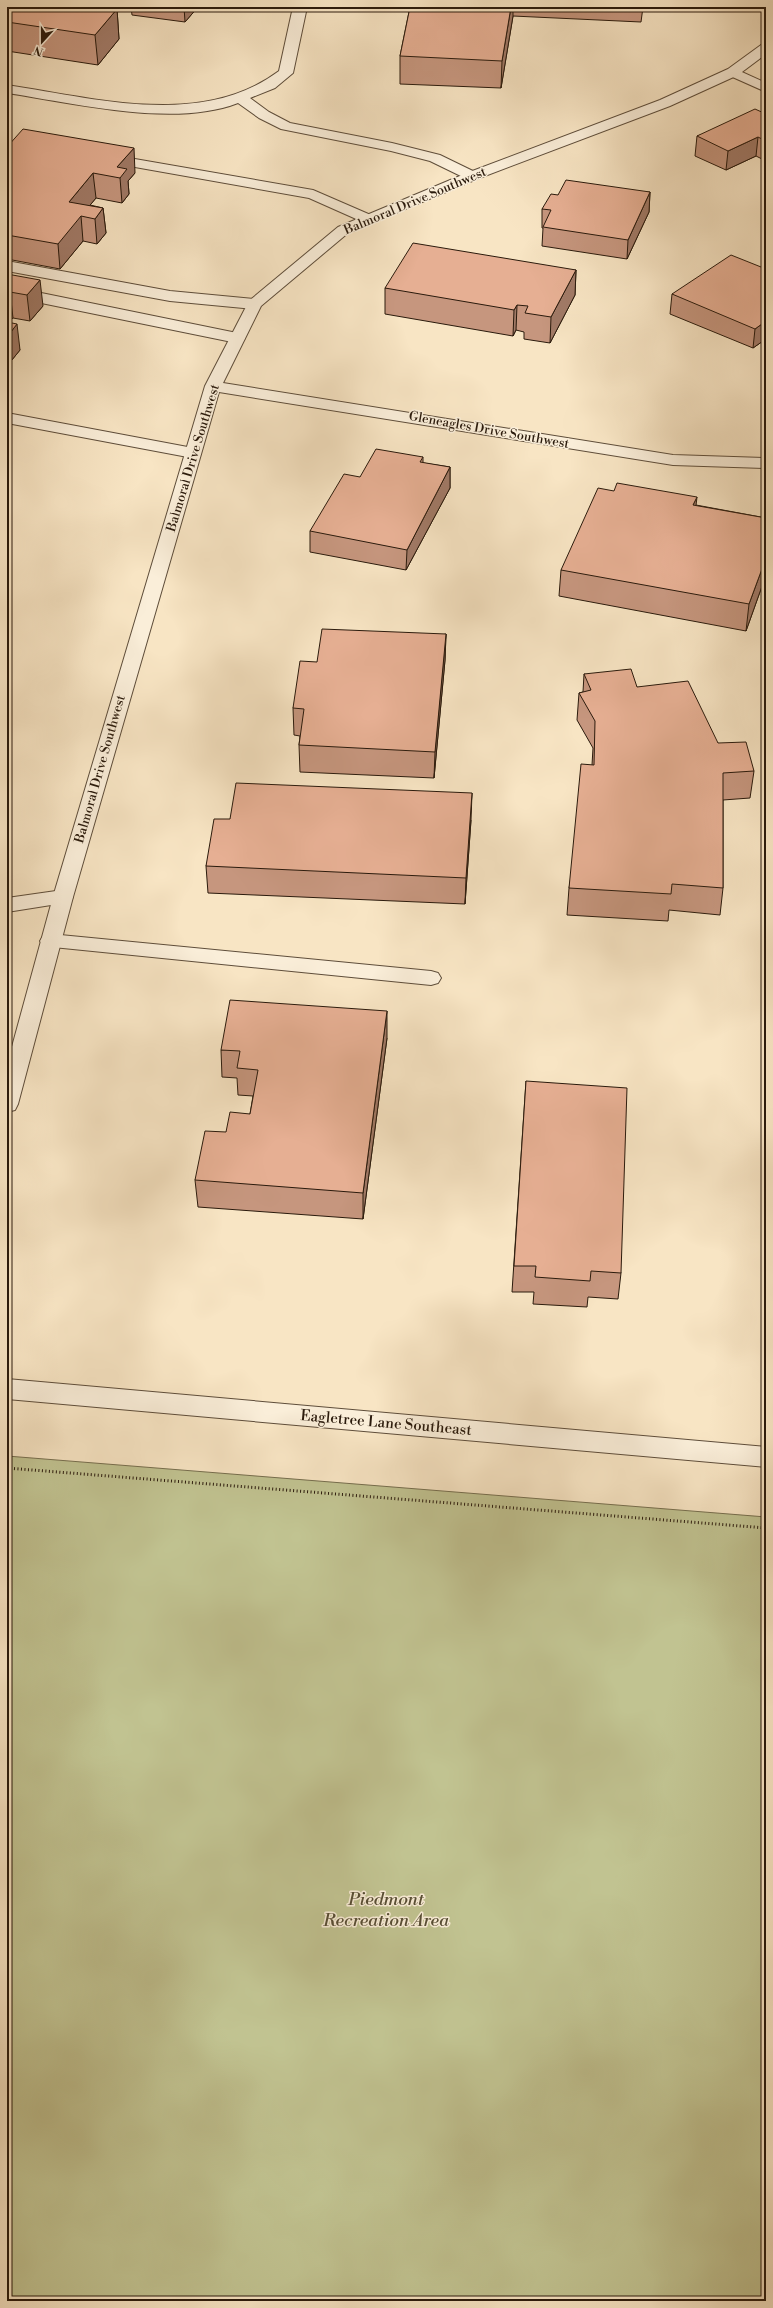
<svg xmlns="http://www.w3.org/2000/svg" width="773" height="2308" font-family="'Libre Bodoni',serif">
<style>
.green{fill:#c1c391;stroke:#766e4e}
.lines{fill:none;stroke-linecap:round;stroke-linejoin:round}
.lane-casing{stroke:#5e4d3a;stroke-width:2}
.street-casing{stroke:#5e4d3a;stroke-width:2}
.path{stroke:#2a1a0c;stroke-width:3;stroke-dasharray:1 2.5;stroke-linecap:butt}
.lane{fill:#faeed9;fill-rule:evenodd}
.street{fill:#faeed9;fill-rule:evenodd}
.wall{fill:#c6967e;stroke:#2a1a0c}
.shaded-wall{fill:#a17a67;stroke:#2a1a0c}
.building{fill:#e6af93;stroke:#2a1a0c}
.labels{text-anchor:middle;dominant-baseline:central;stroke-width:3;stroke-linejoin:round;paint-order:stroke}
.far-street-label{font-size:13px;fill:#2a1a0c;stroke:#faeed9}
.street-label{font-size:15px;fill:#2a1a0c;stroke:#faeed9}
.near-park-label{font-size:18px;font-style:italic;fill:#574d34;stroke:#faeed9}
</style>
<rect width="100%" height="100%" fill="#f8e5c4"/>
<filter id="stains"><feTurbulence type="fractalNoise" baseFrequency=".005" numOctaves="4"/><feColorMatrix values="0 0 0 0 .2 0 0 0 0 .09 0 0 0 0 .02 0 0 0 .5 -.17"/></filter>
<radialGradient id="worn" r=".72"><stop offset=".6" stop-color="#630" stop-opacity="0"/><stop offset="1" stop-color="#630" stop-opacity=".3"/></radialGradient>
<path class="green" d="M7,1456L766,1517V2301H7Z"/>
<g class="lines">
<defs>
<path id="lane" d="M293,7H307L293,73L275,88L250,98L269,112L290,123L392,143L440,155L477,173L479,176L477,179H467L430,161L391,151L281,129L259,118L238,103C175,128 73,103 7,93V85C95,98 202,129 279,71Z
M733,68L766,83V92L728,75L726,72Z
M106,154L313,190L373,216L375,219L373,222H363L309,198L101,161L99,158L101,155Z
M7,261L170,291L254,299L259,301L262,304L259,307L254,309L170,301L7,271Z
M7,286L237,333L243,335L245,338L243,341L237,343L7,296Z
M7,413L193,448L199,449L201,453L199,457L193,458L7,423Z
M63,890L70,892L73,897L70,902L7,912V898Z
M50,934L431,971L438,973L441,978L438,983L431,985L43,946L40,941L43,936Z"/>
<path id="street" d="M766,44V54L738,75L670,106L477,179L348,233L261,306L223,383L673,455L766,458V468L673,465L219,392L73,897L18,1104L15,1110L7,1112V1065L53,897L205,386L249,301L338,227L467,173L660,100L728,69L761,45Z
M7,1379L766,1447V1467L7,1399Z"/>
</defs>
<use href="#lane" class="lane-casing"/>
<use href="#street" class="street-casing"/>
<path class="path" d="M7,1468L766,1528"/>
<use href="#lane" class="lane"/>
<use href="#street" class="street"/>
</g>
<path class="wall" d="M7,7L117,9L119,39L98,65L7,51Z
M131,7H198L185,22L132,15Z
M410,7H643L641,22L513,16L501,88L400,84V56Z
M766,114V161L756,156L726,170L695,156L697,136Z
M7,147L135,173L128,181L129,194L122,203L96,198L90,205L103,208L106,233L97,244L83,241L60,269L7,259Z
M650,192L649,212L627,259L542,246L543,228H542V209L558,195Z
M766,269V342L763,341L753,348L670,314L672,294Z
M576,270L575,295L550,343L524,339V332L516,330L513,336L385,314V288Z
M7,274L43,306L30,321L13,318L9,322L20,350L7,366Z
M423,457V463L450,467V488L406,570L310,552V531L360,477Z
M696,505L766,518V575L746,631L559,596L561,570Z
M446,634L445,660L434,778L300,772L299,745L300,736L294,735L293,708L317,662Z
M584,674L637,687L718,743L754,771L750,798L723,800V888L720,915L669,910L668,921L567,915L569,888L592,765L593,748L577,720L579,693L583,692Z
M230,819L471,820L465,904L208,893L206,866Z
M387,1038L363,1219L198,1207L195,1180L226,1132L250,1114L253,1096L238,1095L237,1078L222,1077L221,1050Z
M526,1081L621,1273L618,1299L588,1297L587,1307L533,1304L534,1292H512Z"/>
<path class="shaded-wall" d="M184,7H198L185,22Z
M511,7H513V16L501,88L502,61Z
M117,9L119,39L98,65L95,35Z
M758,137L756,156L726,170L728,151Z
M134,148L135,173L128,181L129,194L122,203L120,178L117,167Z
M93,173L96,198L81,216L83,241L60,269L58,244L69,202Z
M650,192L649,212L627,259L628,240Z
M103,208L106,233L97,244L95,219Z
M576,270L575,295L550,343L551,317Z
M40,280L43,306L30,321L27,295Z
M10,292L13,318L7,324V295Z
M517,305L516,330L513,336L514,310Z
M766,321L763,341L753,348L755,329Z
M17,324L20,350L7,366V337Z
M450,467V488L406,570L407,550Z
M697,497L694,523L693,505Z
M766,558V575L746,631L749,604Z
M446,634L445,660L434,778L435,752Z
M472,793L471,820L465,904L466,878Z
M387,1011V1038L363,1219V1193Z"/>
<path class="building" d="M7,7H102L117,9L95,35L7,22Z
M410,7H511L502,61L400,56Z
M755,109L766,114V141L758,137L728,151L697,136Z
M23,129L134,148L117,167L127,169L120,178L93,173L69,202L103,208L95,219L81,216L58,244L7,235V147Z
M566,180L650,192L628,240L543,227L551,210L542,209L551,194L558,195Z
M413,243L576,270L551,317L525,313L528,306L517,305L514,310L385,288Z
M731,255L766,269V321L755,329L672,294Z
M7,274L40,280L27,295L10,292L7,295Z
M7,322L17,324L7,337Z
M376,449L423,457L420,462L450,467L407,550L310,531L344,474L360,477Z
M617,483L697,497L693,505L766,518V558L749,604L561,570L598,488L614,491Z
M322,629L446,634L435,752L299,745L304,709L293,708L300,661L317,662Z
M631,669L637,687L688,681L718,743L746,742L754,771L723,773V888L672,884L671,894L569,888L581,764L594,765L595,721L579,693L591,690L584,674Z
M236,783L472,793L466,878L206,866L214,819H230Z
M230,1000L387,1011L363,1193L195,1180L205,1131L226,1132L230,1112L250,1114L258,1070L237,1068L240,1051L221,1050Z
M526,1081L627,1088L621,1273L591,1271L590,1281L535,1277L536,1266H514Z"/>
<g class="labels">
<g class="far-street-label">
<text transform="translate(415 201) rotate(-23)">Balmoral Drive Southwest</text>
<text transform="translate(489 430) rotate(10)">Gleneagles Drive Southwest</text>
<text transform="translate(193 458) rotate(-73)">Balmoral Drive Southwest</text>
<text transform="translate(100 769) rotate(-74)">Balmoral Drive Southwest</text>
</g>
<g class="street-label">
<text transform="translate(386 1423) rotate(5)">Eagletree Lane Southeast</text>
</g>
<g class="near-park-label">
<text x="386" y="1899">Piedmont<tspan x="386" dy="21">Recreation Area</tspan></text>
</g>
</g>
<rect width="773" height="2308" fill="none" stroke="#f8e5c4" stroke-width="24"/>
<rect x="8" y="8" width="757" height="2292" fill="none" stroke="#2a1a0c" stroke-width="2"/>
<rect x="12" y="12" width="749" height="2284" fill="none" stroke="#2a1a0c"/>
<g transform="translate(42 42) rotate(201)" stroke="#faeed9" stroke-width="3" paint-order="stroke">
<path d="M0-3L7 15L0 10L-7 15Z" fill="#2a1a0c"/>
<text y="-6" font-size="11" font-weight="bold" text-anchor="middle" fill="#2a1a0c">N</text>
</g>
<rect width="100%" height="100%" filter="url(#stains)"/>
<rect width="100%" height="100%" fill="url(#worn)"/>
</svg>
